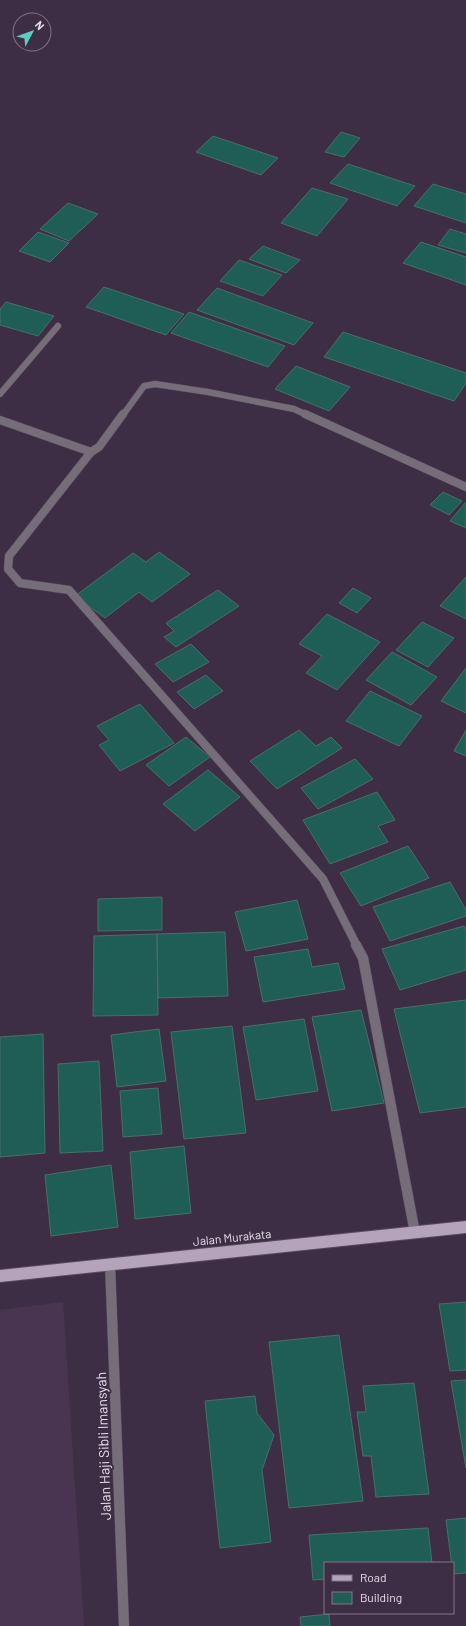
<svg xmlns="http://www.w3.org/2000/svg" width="466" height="1626" font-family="Barlow,sans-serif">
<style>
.built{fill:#493551}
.building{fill:#1f5e56;stroke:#496f69}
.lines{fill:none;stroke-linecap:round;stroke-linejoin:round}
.minor-far2-casing{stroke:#594a60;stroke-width:7}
.minor-far1-casing{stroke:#594a60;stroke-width:9}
.minor-casing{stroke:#594a60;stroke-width:11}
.primary-casing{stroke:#594a60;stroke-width:2}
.minor-far2{stroke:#756d79;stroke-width:6}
.minor-far1{stroke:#756d79;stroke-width:8}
.minor{stroke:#756d79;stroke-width:10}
.primary{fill:#b4a3bb;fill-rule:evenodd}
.labels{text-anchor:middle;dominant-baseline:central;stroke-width:4;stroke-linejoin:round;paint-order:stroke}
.street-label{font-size:12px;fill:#e7ddeb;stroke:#3e2e45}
.near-street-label{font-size:14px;fill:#e7ddeb;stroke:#3e2e45}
</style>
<rect width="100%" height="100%" fill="#3e2e45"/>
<path class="built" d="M63,1302L84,1626H0V1310Z"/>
<path class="building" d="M341,132L360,138L344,157L325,152Z
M213,136L278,158L261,175L196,152Z
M348,164L415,186L397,206L330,183Z
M433,184L466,194V223L414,206Z
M312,188L348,199L317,236L281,223Z
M68,203L98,214L69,241L40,229Z
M450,229L466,234V253L438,245Z
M38,232L69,243L50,262L19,251Z
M421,242L466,257V285L403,263Z
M263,246L300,260L286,273L249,259Z
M239,260L282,275L263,296L220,281Z
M104,287L184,314L166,335L86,307Z
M217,288L313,323L294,345L197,310Z
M6,302L54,316L38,336L0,325V309Z
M189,312L285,346L268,367L171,333Z
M343,332L466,373V383L454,401L324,357Z
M296,366L350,387L329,411L275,389Z
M443,492L462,501L449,515L430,505Z
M466,502V528L450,521Z
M159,552L190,574L152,602L139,592L105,618L75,596L133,553L146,562Z
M466,577V619L440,606Z
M353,588L371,598L357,613L339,603Z
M218,590L239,606L176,647L164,637L174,631L166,623Z
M327,614L380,642L337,690L306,673L322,656L299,644Z
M422,622L454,638L428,667L396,650Z
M191,644L209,662L173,682L155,664Z
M392,652L437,677L411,705L366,680Z
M466,668V713L441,701Z
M206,675L223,691L194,709L177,692Z
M370,691L422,716L399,746L346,721Z
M140,704L174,743L120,771L99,745L109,740L97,726Z
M299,730L316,746L331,737L342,748L277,789L250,761Z
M466,730V756L454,751Z
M186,737L210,757L169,786L146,765Z
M355,759L373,779L318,809L301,788Z
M208,770L240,797L195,831L163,804Z
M377,792L395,820L378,826L388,842L330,864L303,820Z
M408,846L429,878L361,906L340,873Z
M450,882L466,910V916L390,941L373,907Z
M162,897V930L98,931V899Z
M297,900L308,939L246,951L235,912Z
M464,926L466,931V970L400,990L382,949Z
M225,932L228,996L158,998L157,934Z
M157,934L158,1015L93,1016L94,936Z
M308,949L312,967L338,963L345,989L263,1002L254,957Z
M466,1000V1107L420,1113L394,1009Z
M361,1010L384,1103L332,1111L312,1017Z
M304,1019L318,1091L256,1100L243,1027Z
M232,1026L246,1133L184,1139L171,1032Z
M159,1029L166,1081L117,1087L111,1035Z
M43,1034L45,1153L0,1157V1037Z
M99,1061L103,1151L60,1153L58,1064Z
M158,1088L162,1134L123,1137L120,1091Z
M184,1146L191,1213L135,1219L130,1152Z
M111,1165L118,1227L51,1236L45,1175Z
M466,1302V1370L450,1371L439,1304Z
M339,1335L363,1501L289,1508L269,1342Z
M466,1380V1468L451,1381Z
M414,1383L429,1494L376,1497L371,1456H363L357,1412H366L363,1386Z
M255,1396L257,1413L274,1435L262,1470L271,1542L220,1548L205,1401Z
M466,1518V1573L453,1574L446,1520Z
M428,1528L432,1563H325V1579L313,1580L309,1535Z
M329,1614L330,1626H301L300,1617Z"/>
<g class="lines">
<defs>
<path id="minor-far2" d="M0,394L58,326
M123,415L144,386L155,384L208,392L294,409L307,415"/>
<path id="minor-far1" d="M305,414L466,487
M0,420L91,452L99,447L123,414
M91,452L9,556L8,569L20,583L69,590L323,879L357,946"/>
<path id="minor" d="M356,945L363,958L415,1233
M110,1264L124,1626"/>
<path id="primary" d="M466,1221V1233L0,1282V1270Z"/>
</defs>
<use href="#minor-far2" class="minor-far2-casing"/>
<use href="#minor-far1" class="minor-far1-casing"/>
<use href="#minor" class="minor-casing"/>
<use href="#primary" class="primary-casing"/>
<use href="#minor-far2" class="minor-far2"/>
<use href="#minor-far1" class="minor-far1"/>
<use href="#minor" class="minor"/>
<use href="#primary" class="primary"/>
</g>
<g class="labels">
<g class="street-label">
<text transform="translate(232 1237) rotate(-6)">Jalan Murakata</text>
</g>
<g class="near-street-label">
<text transform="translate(103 1446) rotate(-92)">Jalan Haji Sibli Imansyah</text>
</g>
</g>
<rect x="324" y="1562" width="130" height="52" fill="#3e2e45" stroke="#827487"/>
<rect x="332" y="1575" width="20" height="6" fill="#b4a3bb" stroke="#827487"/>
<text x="360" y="1582" font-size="12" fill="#e7ddeb">Road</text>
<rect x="332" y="1592" width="20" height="12" fill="#1f5e56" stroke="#827487"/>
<text x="360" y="1602" font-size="12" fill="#e7ddeb">Building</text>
<g transform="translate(32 32) rotate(49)"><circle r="19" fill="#3e2e45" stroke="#827487"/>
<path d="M0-3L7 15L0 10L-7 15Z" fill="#59cebe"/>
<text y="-6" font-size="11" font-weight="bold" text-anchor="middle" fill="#e7ddeb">N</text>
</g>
</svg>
